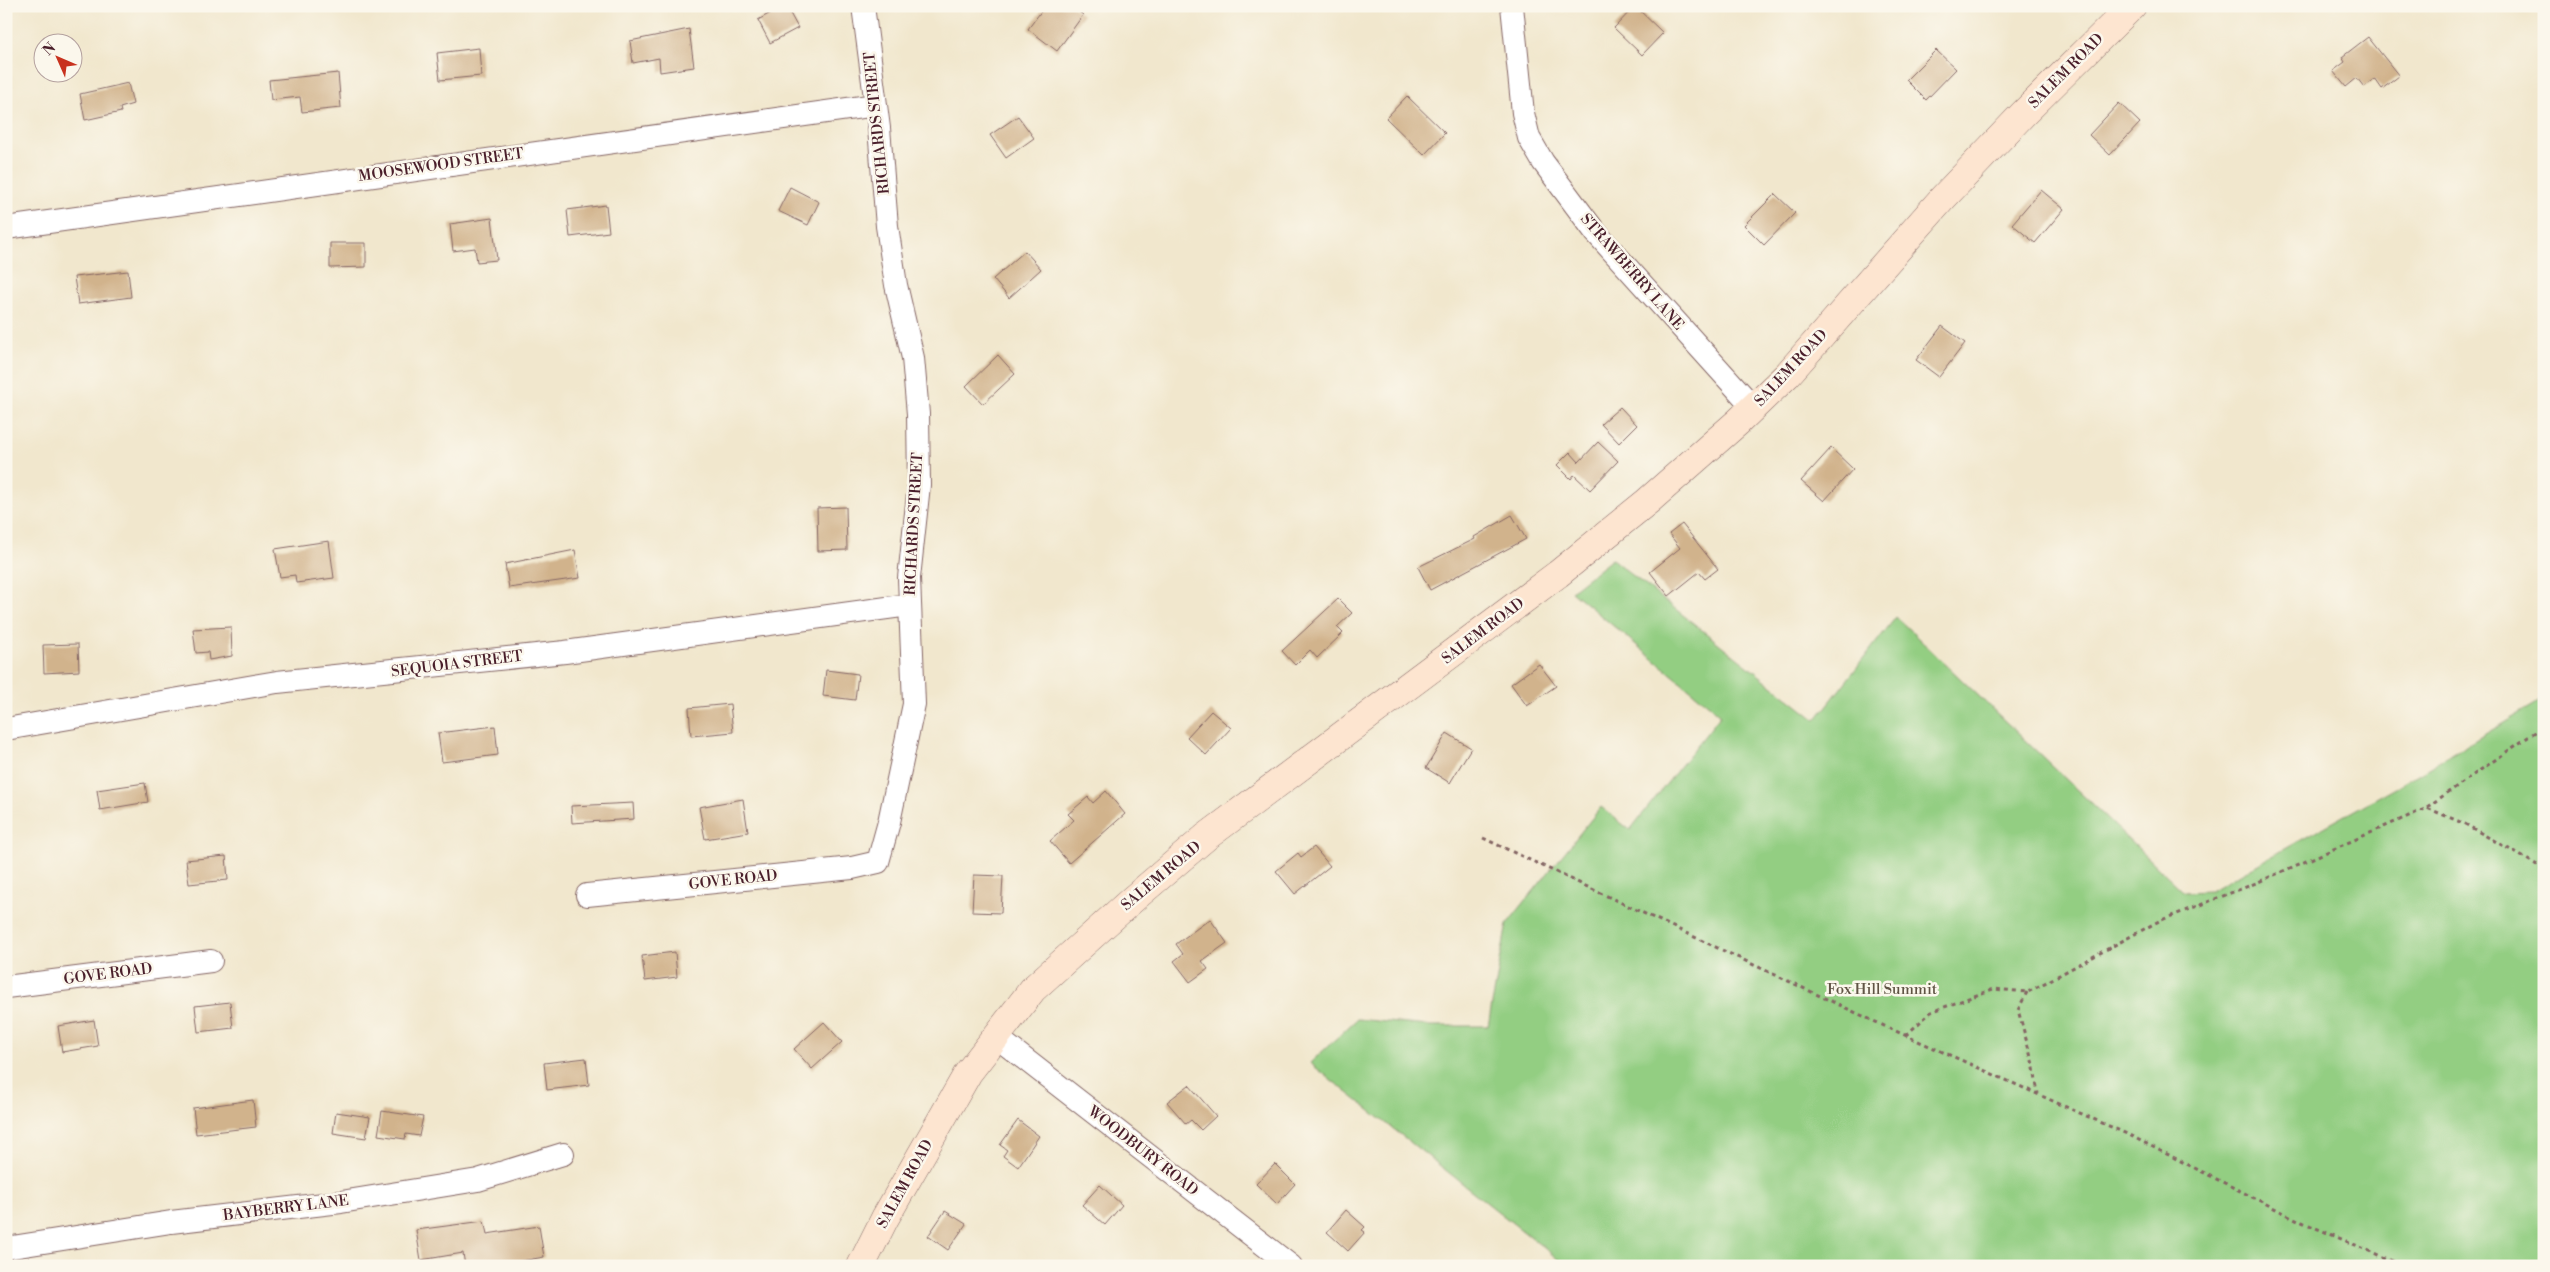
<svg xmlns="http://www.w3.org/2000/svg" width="2550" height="1272" font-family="'Libre Bodoni',serif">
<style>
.green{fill:#93ce82;stroke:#6e7656}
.building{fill:#d1b38c}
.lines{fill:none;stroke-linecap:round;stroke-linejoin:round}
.minor-casing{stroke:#846564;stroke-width:24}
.secondary-casing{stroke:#846564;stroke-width:29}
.path{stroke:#846564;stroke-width:3;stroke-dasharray:4 4;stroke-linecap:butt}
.minor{stroke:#fff;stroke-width:22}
.secondary{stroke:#fde5d0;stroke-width:28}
.labels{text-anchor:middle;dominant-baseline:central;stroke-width:5;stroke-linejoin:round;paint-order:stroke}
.street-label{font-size:15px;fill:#4a1f2b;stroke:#fbf7ec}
.park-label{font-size:15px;fill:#605445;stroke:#fbf7ec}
</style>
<rect width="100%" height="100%" fill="#fbf7ec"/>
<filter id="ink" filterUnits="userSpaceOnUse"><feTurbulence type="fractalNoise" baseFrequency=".02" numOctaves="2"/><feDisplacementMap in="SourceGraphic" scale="10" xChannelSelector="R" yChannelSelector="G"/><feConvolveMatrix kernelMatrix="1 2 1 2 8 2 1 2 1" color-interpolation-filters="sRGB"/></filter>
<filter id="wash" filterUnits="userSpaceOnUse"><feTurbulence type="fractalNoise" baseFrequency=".0096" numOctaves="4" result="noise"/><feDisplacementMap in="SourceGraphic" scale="20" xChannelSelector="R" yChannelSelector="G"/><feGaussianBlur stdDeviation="1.12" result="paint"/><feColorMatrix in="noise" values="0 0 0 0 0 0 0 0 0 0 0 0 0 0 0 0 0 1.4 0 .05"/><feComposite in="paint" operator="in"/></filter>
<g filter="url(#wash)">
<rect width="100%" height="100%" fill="#f1e7cd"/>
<path class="green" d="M1612,559L1816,720L1896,617L2184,892L2210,891L2403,783L2544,699V1266H1567L1310,1063L1357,1019L1428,1026H1488L1507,924L1601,807L1630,830L1721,715L1571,591Z"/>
<g id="blocks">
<path class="building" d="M783,6H786L798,28L770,43L758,20Z
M1045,6H1072L1083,15L1057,51L1028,29Z
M1635,6L1663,33L1642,55L1614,28Z
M689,29L694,67L660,72L659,58L633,63L630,41Z
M2368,37L2399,76L2382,89L2375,79L2364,87L2357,78L2346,87L2333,71L2345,62L2342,57Z
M479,48L481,76L440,80L437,53Z
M1936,50L1956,69L1926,100L1906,80Z
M338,73L341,108L302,112L300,97L271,100L269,80Z
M128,83L133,104L120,108L121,112L85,120L80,94Z
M1407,96L1445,133L1424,155L1386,118Z
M2119,103L2140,123L2110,155L2089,135Z
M1018,116L1034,138L1006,158L990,135Z
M790,187L819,202L808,225L778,211Z
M2041,190L2064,209L2035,243L2012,224Z
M1775,194L1795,213L1764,245L1744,225Z
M606,205L609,232L570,237L567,210Z
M492,218L497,260L477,262L475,248L453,251L450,224Z
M330,243H366V267L330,268Z
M1025,251L1041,269L1009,298L993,279Z
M128,271L131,297L78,304L74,277Z
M1942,326L1965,343L1939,377L1916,360Z
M998,355L1015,374L983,404L966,386Z
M1620,407L1637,425L1619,443L1601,424Z
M1598,442L1618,461L1590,490L1574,475L1571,479L1557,465L1570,452L1579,462Z
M1831,448L1853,469L1824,501L1801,481Z
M846,507L847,550L818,551L817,508Z
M1512,515L1526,539L1430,590L1418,567L1475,539L1474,537Z
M1682,524L1718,569L1705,579L1699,572L1669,596L1650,572L1680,548L1669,534Z
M329,541L334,578L296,583L295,575L280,577L275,549Z
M575,550L580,578L509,588L505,564Z
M1338,599L1352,613L1337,627L1343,633L1317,658L1310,650L1295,665L1282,651Z
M231,627L232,656L209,660L208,652L196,653L193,629Z
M78,644L79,671L44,673L43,645Z
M1539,664L1556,686L1527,706L1511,684Z
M826,670L858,674L855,700L823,696Z
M730,704L733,732L691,736L689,708Z
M1211,711L1231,728L1206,755L1187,737Z
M495,726L498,755L442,762L438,733Z
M1447,733L1471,748L1450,783L1426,768Z
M145,783L148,802L100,810L97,790Z
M1106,791L1125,814L1069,863L1050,841L1074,820L1068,814L1088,797L1093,803Z
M743,799L748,832L705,839L699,807Z
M633,803L634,819L572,823L571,806Z
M1314,847L1330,866L1295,894L1276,871L1298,853L1301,857Z
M226,856L228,880L189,884L186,860Z
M974,875L1003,876L1001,913L972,912Z
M1210,919L1227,943L1202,961L1208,969L1190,982L1174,961L1183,954L1176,944Z
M675,952L677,977L645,981L642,956Z
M230,1002L233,1028L198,1032L195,1006Z
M94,1020L98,1046L62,1052L58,1026Z
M824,1022L842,1042L812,1069L794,1049Z
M586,1058L589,1085L547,1090L544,1063Z
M1189,1085L1216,1116L1201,1130L1191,1120L1186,1124L1167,1102Z
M253,1100L256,1127L196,1134L193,1108Z
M382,1111L423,1117L419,1136L406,1134L405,1139L378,1135Z
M336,1112L370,1117L366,1138L333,1133Z
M1018,1120L1039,1136L1018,1167L1003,1156L1007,1150L1000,1145Z
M1275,1164L1295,1184L1277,1204L1256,1184Z
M1100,1185L1122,1205L1105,1225L1082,1205Z
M1346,1210L1365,1227L1362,1230L1365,1232L1348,1251L1327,1232Z
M945,1211L966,1224L948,1250L928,1236Z
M484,1221L487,1234L539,1226L544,1257L516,1262L517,1266H465L463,1253L421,1260L416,1230Z"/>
</g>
</g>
<g filter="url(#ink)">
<use href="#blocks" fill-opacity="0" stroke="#846564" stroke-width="1"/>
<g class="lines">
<defs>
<path id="minor" d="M1512,6L1523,113L1529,138L1543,162L1596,233L1754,408
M6,228L876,105
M6,729L277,682L565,652L909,605
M587,895L852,868L878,862L889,822L914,704L909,578L919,485L918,414L913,358L896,285L887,226L879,128L863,6
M6,987L211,961
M995,1036L1291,1266
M6,1248L171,1222L341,1202L478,1180L563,1154"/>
<path id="secondary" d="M861,1266L885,1218L968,1073L1033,989L1133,899L1206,837L1558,574L1648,501L1738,422L1787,375L1942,199L2023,114L2132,6"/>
</defs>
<use href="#minor" class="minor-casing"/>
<use href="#secondary" class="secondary-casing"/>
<path class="path" d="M2427,807L2544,726
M1483,838L1880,1024L2127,1134L2302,1222L2404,1266
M2027,992L2018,1010L2034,1068L2038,1094
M1906,1035L1931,1012L1993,989L2028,992L2159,921L2256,883L2427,808L2465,824L2544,869"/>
<use href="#minor" class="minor"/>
<use href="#secondary" class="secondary"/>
</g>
</g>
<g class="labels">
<g class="street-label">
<text transform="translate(2066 71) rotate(-45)">SALEM ROAD</text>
<text transform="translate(877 123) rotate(-96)">RICHARDS STREET</text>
<text transform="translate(441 165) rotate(-8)">MOOSEWOOD STREET</text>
<text transform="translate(1632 272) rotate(49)">STRAWBERRY LANE</text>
<text transform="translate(1791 368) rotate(-47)">SALEM ROAD</text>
<text transform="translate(914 524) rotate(-87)">RICHARDS STREET</text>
<text transform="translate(1483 631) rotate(-37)">SALEM ROAD</text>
<text transform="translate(457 664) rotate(-7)">SEQUOIA STREET</text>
<text transform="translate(1161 876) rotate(-40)">SALEM ROAD</text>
<text transform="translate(733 880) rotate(-6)">GOVE ROAD</text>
<text transform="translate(108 974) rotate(-7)">GOVE ROAD</text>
<text transform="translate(1143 1151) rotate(38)">WOODBURY ROAD</text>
<text transform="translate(905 1184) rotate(-61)">SALEM ROAD</text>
<text transform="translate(286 1208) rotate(-7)">BAYBERRY LANE</text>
</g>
<g class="park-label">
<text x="1882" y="989">Fox Hill Summit</text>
</g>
</g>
<rect width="2550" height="1272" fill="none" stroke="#fbf7ec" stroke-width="25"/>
<g transform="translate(58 58) rotate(315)"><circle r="24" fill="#fbf7ec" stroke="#b4a19f"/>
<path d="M0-4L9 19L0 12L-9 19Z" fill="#c8321e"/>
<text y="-8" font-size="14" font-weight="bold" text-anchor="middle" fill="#4a1f2b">N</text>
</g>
</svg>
